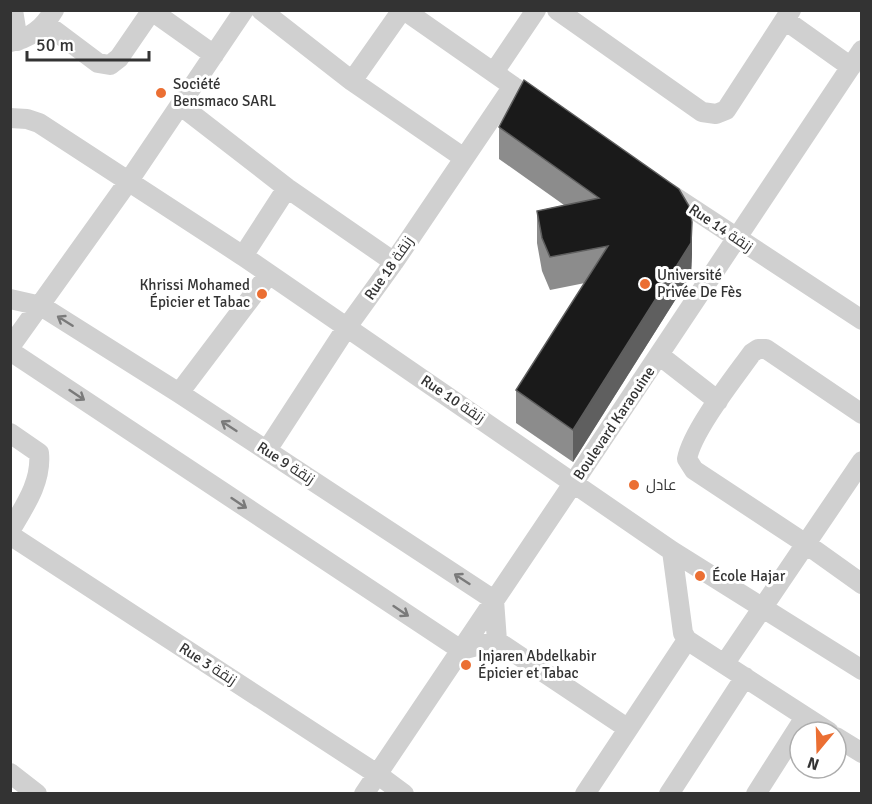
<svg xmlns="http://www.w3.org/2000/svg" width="872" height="804" font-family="Signika,Cairo,sans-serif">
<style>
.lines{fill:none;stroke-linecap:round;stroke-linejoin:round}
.minor{stroke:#d0d0d0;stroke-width:20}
.wall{fill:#8c8c8c}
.shaded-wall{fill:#5f5f5f}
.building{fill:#1a1a1a;stroke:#5f5f5f;stroke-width:1.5}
.oneway{stroke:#7a7a7a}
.poi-dot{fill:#eb6f33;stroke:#fff;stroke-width:2}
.labels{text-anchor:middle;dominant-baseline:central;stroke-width:6;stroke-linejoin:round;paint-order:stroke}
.poi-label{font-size:15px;fill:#333;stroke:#fff;text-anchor:start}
.street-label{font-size:15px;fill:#333;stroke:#fff}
</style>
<rect width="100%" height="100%" fill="#fff"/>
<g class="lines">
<path class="minor" d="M13,10L18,41
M261,10L352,81L464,158
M404,10L540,105
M557,10L702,112L716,114L726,110L791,10
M152,11L214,55
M785,20L851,67
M46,24L98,63L110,65L119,58L152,10
M10,42C31,39 44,27 54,10
M494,72L536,10
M352,81L402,10
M180,105L287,188L394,262
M10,118L27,119L39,123L243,256L672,551L862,670
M669,193L862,320
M243,256L287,188
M10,299L41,306L179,393L494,600L497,641
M10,347L128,182L244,10
M10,351L461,650L497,641L627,728
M659,355L718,401
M179,393L269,274
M862,414L766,349H758L752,353C734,378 692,431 687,459L694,470L806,544L862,584
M10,433L39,453C42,482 24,507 10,531
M267,450L347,327L394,262L513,86
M10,535L377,774L404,794
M672,551L683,633L687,640L829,732
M725,663L862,461
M836,737L862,753
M10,773L37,794
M364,794L574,482L862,50
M585,794L687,640
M669,794L745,677
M756,794L805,717"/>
</g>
<path class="wall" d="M499,127L692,254L691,275L573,462L516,423V390L585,283L550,290L542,271L537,243V211L564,205L499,159Z"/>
<path class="shaded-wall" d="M692,222V254L691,275L573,462V430Z"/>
<path class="building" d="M524,80L679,189L689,206L692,222L691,243L573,430L516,390L608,246L550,257L542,238L537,211L599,198L499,127Z"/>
<defs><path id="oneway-shaft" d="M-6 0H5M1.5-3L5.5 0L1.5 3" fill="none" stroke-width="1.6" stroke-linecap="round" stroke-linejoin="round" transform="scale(1.5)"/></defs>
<g class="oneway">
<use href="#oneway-shaft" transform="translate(65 321) rotate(-148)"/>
<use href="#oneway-shaft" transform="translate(77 395) rotate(34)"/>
<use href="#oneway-shaft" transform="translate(229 426) rotate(-147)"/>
<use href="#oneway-shaft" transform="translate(239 503) rotate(34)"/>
<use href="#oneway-shaft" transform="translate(462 579) rotate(-147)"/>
<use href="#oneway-shaft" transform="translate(401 611) rotate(34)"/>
</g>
<g class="poi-dot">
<circle cx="161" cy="93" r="6"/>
<circle cx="645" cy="284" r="6"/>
<circle cx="262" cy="294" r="6"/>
<circle cx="634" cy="485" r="6"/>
<circle cx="700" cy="576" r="6"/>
<circle cx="466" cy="665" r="6"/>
</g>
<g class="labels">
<g class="poi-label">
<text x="173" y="84">Société<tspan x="173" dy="17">Bensmaco SARL</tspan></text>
<text x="657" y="275">Université<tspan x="657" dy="17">Privée De Fès</tspan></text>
<text x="250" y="285" text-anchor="end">Khrissi Mohamed<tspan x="250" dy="17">Épicier et Tabac</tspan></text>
<text x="646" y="485">عادل</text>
<text x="712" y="576">École Hajar</text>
<text x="478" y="656">Injaren Abdelkabir<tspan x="478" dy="17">Épicier et Tabac</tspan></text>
</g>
<g class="street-label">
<text transform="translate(721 228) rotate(34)">Rue 14 زنقة</text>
<text transform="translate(389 268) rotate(-55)">Rue 18 زنقة</text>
<text transform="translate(453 399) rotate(34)">Rue 10 زنقة</text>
<text transform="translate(614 423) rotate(-56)">Boulevard Karaouine</text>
<text transform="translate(286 463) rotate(33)">Rue 9 زنقة</text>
<text transform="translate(208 664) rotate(33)">Rue 3 زنقة</text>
</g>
</g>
<rect width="872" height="804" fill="none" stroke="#333333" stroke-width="24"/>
<g transform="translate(818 750) rotate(199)"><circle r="28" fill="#ffffff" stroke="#adadad" stroke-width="1.5"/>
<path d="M0-4.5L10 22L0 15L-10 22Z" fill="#eb6f33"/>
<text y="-9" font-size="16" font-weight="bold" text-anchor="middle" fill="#333333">N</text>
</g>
<path d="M27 51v9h122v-9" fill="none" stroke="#333333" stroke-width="3"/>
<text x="36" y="51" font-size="18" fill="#333333" stroke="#ffffff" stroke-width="4.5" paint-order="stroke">50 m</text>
</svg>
